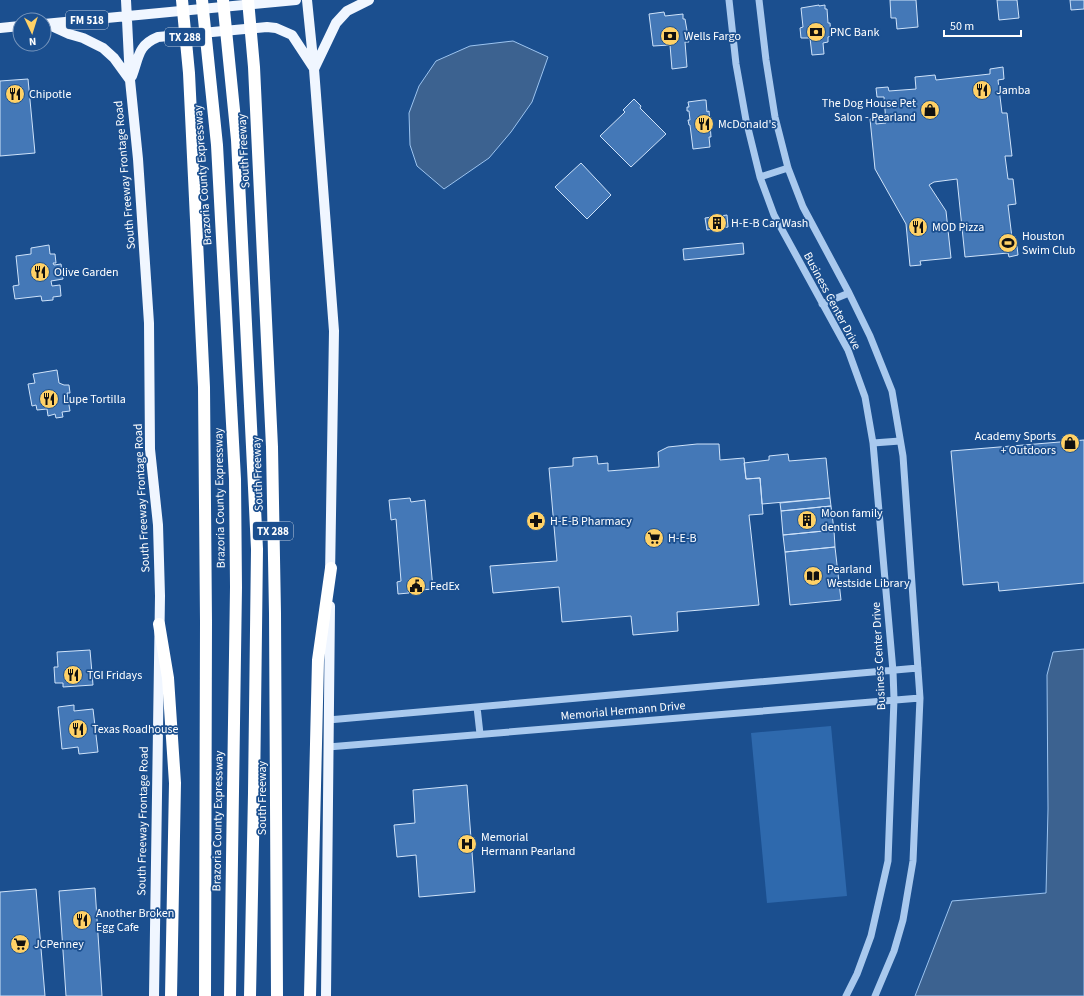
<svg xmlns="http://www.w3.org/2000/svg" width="1084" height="996" font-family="'Source Sans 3',sans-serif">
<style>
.green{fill:#2e69ad}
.water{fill:#3c6290;stroke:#9cc4f0}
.building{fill:#4478b7;stroke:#cfe3fa}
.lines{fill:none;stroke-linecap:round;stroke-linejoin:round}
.minor{stroke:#a9c9ee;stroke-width:7}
.major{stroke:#f0f6ff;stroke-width:10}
.highway{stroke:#fff;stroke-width:12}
.labels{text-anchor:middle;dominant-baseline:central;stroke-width:3.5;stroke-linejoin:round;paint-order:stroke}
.shield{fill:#1b4f8f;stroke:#bbcadd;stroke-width:1}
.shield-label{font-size:11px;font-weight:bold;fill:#fff}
.poi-label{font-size:12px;fill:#fff;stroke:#1b4f8f;text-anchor:start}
.street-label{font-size:12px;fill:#fff;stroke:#1b4f8f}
</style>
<rect width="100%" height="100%" fill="#1b4f8f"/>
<path class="green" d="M831,726L847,896L767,903L751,733Z"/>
<path class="water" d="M513,41L548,57L532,102L511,132L489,158L444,189L417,166L410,145L409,113L419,86L436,61L470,46Z
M1084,649V996H915L952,901L1046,893L1048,809L1047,675L1053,652Z"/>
<path class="building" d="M890,0H916L918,27L897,29L896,18H891Z
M997,0H1017L1019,18L999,20Z
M1070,0H1084V9L1071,10Z
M819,5V6L825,5V9H827L828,23H830L831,36L828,37V42L823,43L824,54L812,55L810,38H801L800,28L803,27L801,8Z
M664,12L665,16L683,14V19H685L689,42H685L687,67L672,69L670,45L653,46L649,14Z
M1003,67L1004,79L998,80L1002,113H1007L1012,156H1005L1008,179H1013L1016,204L1008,205L1013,246H1017L1018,255L1009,257L1008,253L965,257L957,179L934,182L929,185L946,211L951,258L920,261L921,265L910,266L906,224L875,169L870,119H876V124L886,123L884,97H877L876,88L888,87L889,91L916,89L915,77L935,75L936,80L990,74V69Z
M28,79L35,153L0,156V81Z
M634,99L641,106L640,108L666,134L631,167L600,136L625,112L623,110Z
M703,100H706L707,112L709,111L711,137H709L710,147L693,149L690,125H689L688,120H690L689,111H687V107H689L688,102Z
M581,163L611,195L587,219L555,187Z
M727,215L728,227L707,230L705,218Z
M743,243L744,254L684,260L683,249Z
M49,245L50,254H55L56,263H53L54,265L61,264L63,279L51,281L52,286L60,285L61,296L53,297V300L42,301L41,296L15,299L13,286L19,285L16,256L31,254V248Z
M57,370L59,383L64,385H69L70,393H67L70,411L62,412L63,417L56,418L55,414L48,416L47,409L37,410L36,405L32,406L28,384L35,383L33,374Z
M1084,440V583L999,591L998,582L963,585L951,451Z
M697,444H719L720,460L744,458L746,479L760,478L763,514L749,515L759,605L677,612L678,631L633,635L631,616L562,622L559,587L493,593L490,566L557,561L549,468L573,466V458L597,456L598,464L608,463V471L659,467L658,452L668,447Z
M788,454L789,461L826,458L830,498L762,504L760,478L746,479L744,463L769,460V456Z
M410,498L411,502L425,500L433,589L408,591L409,593L398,594L397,582L401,581L396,519L391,520L389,500Z
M830,498L831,506L781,511L780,503Z
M831,506L834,530L783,535L781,511Z
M834,530L835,547L785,552L783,535Z
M835,547L841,600L790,605L785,552Z
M90,650L93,685L63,687V683H55L54,667H58L57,652Z
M74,705V711L93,709L98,752L79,754L78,747L62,749L58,707Z
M467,785L475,892L419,897L416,855L397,857L394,825L415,823L413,790Z
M95,888L102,996H66L59,891Z
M36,889L45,996H0V892Z"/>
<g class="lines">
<path class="minor" d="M729,0L736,64L746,120L760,177L774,215L848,350L865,397L873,443L893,671L894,699L888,861L871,936L857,974L846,996
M759,0L766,60L775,117L788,168L803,207L849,293L870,336L892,391L903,456L920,698L913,861L903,920L894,951L875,996
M760,177L788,168
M822,304L849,293
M873,443L900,441
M477,707L480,734
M328,720L918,668
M328,747L920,698"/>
<path class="major" d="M126,0L130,80L138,159L149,323L150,449L158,525L160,596L154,996
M307,0L314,69L334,331L330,576
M44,24L296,0
M47,24L69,34L83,38L103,48L114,58L130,80
M0,28L20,26
M314,69L336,23L347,11L369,0
M132,76C139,57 138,45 158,37L267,27L276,28L292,35L313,67
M326,996L330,606"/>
<path class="highway" d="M182,0L189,73L204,387L206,622L205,996
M202,0L217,145L235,479L236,587L230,996
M223,0L237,140L257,549L254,793L250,996
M248,0L254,67L272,447L275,613L277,996
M159,624L168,678L175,783L171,996
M310,996L318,660L331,568"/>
</g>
<defs>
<symbol id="bank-disc" viewBox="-11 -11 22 22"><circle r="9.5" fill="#ffd166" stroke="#1b4f8f"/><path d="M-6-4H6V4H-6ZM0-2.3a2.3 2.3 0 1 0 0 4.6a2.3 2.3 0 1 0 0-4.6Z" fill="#111"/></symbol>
<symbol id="restaurant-disc" viewBox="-11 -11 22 22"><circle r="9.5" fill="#ffd166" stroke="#1b4f8f"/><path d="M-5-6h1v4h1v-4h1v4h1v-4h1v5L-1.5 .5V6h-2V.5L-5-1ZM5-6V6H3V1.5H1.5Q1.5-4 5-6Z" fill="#111"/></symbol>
<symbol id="shop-disc" viewBox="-11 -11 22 22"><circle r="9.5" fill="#ffd166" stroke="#1b4f8f"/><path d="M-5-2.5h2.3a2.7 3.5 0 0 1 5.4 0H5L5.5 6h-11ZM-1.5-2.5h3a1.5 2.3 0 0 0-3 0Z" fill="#111"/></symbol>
<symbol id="building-disc" viewBox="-11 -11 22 22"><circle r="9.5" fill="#ffd166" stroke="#1b4f8f"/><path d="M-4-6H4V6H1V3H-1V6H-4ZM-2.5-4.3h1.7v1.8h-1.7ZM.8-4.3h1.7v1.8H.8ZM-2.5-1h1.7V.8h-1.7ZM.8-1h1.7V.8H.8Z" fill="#111"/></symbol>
<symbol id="stadium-disc" viewBox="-11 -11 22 22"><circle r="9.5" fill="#ffd166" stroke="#1b4f8f"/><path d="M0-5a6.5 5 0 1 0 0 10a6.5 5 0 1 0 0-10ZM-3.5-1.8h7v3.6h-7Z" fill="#111"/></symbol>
<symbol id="pharmacy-disc" viewBox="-11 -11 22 22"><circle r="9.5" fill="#ffd166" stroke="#1b4f8f"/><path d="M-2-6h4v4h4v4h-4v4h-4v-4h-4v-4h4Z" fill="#111"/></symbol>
<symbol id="supermarket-disc" viewBox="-11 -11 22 22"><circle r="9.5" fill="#ffd166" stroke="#1b4f8f"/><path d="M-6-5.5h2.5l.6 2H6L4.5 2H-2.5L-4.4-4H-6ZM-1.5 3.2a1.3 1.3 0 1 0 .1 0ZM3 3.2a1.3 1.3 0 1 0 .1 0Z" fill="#111"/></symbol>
<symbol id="library-disc" viewBox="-11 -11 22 22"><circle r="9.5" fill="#ffd166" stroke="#1b4f8f"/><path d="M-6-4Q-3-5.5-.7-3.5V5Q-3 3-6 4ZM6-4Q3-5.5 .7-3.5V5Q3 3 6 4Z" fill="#111"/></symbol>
<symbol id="civic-disc" viewBox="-11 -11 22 22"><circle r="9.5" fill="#ffd166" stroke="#1b4f8f"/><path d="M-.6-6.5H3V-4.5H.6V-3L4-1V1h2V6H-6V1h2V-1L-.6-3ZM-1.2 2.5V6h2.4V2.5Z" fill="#111"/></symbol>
<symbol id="hospital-disc" viewBox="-11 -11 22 22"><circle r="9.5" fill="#ffd166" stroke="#1b4f8f"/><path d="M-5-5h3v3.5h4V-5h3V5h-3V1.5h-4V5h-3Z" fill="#111"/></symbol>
</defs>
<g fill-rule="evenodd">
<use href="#bank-disc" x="805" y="21" width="22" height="22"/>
<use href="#bank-disc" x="659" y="25" width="22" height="22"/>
<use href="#restaurant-disc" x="971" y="79" width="22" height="22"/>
<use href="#restaurant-disc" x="4" y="83" width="22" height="22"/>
<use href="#shop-disc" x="919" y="99" width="22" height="22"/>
<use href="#restaurant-disc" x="693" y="113" width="22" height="22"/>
<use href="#building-disc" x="706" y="212" width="22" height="22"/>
<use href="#restaurant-disc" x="907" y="216" width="22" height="22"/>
<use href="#stadium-disc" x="997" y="232" width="22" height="22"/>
<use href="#restaurant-disc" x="29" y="261" width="22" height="22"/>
<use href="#restaurant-disc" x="38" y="388" width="22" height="22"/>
<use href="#shop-disc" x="1059" y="432" width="22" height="22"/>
<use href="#building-disc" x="796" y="509" width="22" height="22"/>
<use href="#pharmacy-disc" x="525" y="510" width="22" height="22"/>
<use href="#supermarket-disc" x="643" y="527" width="22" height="22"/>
<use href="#library-disc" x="802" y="565" width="22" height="22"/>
<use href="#civic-disc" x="405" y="575" width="22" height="22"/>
<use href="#restaurant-disc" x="62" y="664" width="22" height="22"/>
<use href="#restaurant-disc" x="67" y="718" width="22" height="22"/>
<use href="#hospital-disc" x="456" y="833" width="22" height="22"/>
<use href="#restaurant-disc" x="71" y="909" width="22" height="22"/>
<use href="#supermarket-disc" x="9" y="933" width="22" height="22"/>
</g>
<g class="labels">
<g class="shield">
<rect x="66" y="11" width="42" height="18" rx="3"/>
<rect x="165" y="28" width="40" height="18" rx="3"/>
<rect x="253" y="522" width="40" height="18" rx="3"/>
</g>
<g class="shield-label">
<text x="87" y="20">FM 518</text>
<text x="185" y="37">TX 288</text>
<text x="273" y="531">TX 288</text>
</g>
<g class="poi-label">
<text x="830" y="32">PNC Bank</text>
<text x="684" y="36">Wells Fargo</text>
<text x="996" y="90">Jamba</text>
<text x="29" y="94">Chipotle</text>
<text x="916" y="103" text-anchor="end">The Dog House Pet<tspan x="916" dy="14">Salon - Pearland</tspan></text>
<text x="718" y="124">McDonald's</text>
<text x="731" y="223">H-E-B Car Wash</text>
<text x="932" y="227">MOD Pizza</text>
<text x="1022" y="236">Houston<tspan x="1022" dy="14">Swim Club</tspan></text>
<text x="54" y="272">Olive Garden</text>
<text x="63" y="399">Lupe Tortilla</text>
<text x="1056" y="436" text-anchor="end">Academy Sports<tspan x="1056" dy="14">+ Outdoors</tspan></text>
<text x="821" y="513">Moon family<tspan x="821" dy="14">dentist</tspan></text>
<text x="550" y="521">H-E-B Pharmacy</text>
<text x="668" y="538">H-E-B</text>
<text x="827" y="569">Pearland<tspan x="827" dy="14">Westside Library</tspan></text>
<text x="430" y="586">FedEx</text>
<text x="87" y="675">TGI Fridays</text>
<text x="92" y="729">Texas Roadhouse</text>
<text x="481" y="837">Memorial<tspan x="481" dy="14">Hermann Pearland</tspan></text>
<text x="96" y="913">Another Broken<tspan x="96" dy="14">Egg Cafe</tspan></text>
<text x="34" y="944">JCPenney</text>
</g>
<g class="street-label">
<text transform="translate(244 151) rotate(-93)">South Freeway</text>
<text transform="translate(125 175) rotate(-95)">South Freeway Frontage Road</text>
<text transform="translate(203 175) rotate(-94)">Brazoria County Expressway</text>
<text transform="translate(832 301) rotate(62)">Business Center Drive</text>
<text transform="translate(258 474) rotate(-92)">South Freeway</text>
<text transform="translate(142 498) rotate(-93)">South Freeway Frontage Road</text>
<text transform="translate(220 498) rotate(-91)">Brazoria County Expressway</text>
<text transform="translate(879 656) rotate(-93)">Business Center Drive</text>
<text transform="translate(623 711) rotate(-5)">Memorial Hermann Drive</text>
<text transform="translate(262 798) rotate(-90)">South Freeway</text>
<text transform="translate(143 821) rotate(-89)">South Freeway Frontage Road</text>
<text transform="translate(218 821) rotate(-89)">Brazoria County Expressway</text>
</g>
</g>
<g transform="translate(32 32) rotate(176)"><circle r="19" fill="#1b4f8f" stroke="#7695bc"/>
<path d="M0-3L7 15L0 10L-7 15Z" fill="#ffd166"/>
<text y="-6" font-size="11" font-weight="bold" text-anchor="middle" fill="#ffffff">N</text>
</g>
<path d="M944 30v6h77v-6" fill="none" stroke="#ffffff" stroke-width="2"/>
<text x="950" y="30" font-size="12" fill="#ffffff" stroke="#1b4f8f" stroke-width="3" paint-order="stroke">50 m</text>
</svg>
